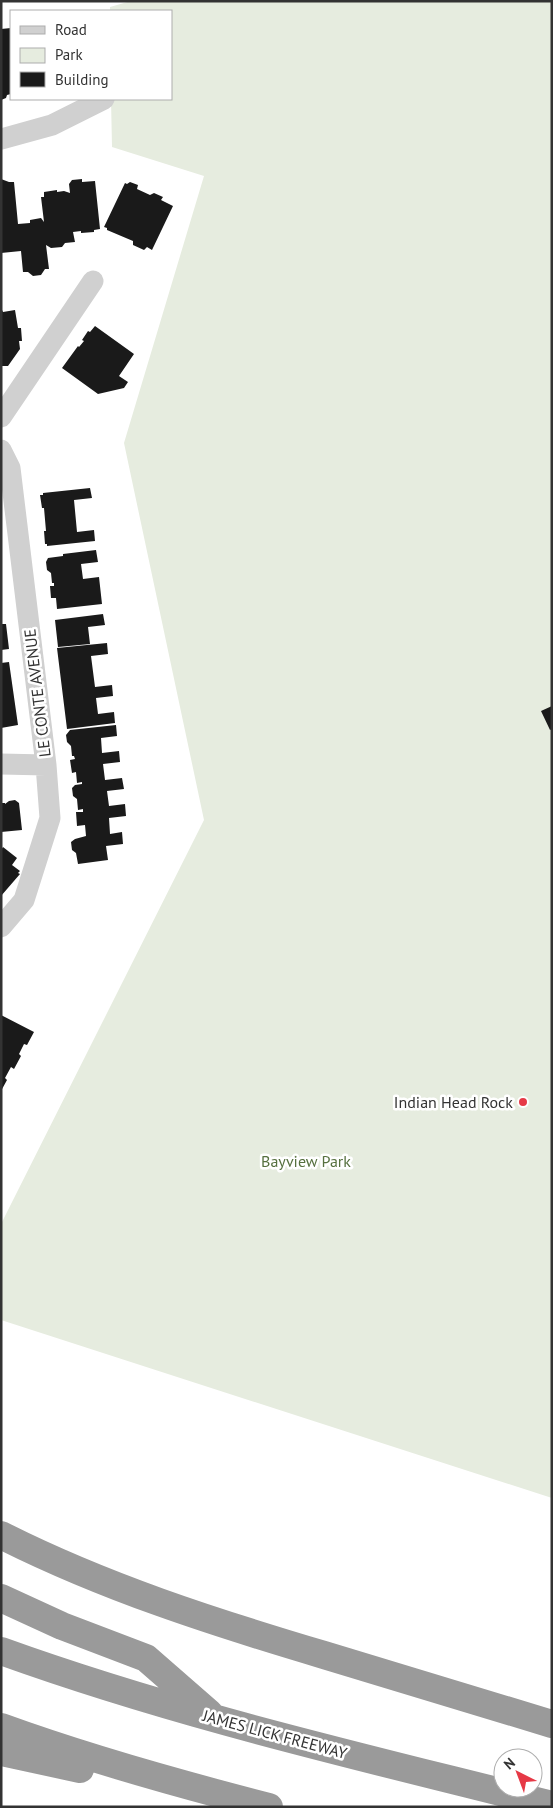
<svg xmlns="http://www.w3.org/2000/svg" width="553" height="1808" font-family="'PT Sans',sans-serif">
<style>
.green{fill:#e6ecdf}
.building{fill:#1a1a1a}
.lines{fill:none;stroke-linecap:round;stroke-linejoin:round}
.minor{stroke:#d0d0d0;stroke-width:21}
.motorway{stroke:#9a9a9a;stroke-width:28}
.poi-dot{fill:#e63946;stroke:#fff;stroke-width:2}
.labels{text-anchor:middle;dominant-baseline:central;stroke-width:5;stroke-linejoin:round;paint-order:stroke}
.street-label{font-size:16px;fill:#333;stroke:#fff}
.poi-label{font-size:16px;fill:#333;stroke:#fff;text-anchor:end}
.park-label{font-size:16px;fill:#56703f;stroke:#fff}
</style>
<rect width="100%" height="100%" fill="#fff"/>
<path class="green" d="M131,1H552V1498L1,1320V1224L204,820L124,443L204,176L112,147L111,99H171V11H110V7Z"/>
<path class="building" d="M11,28V94L7,95L6,98L1,100V29Z
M1,179L9,182H14L18,224L30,223V220L41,218L44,222L41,197H44V192L57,190V192L64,191L70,193L69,184L72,180L82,179V182L95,181L100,229L94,230V232L81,233V231L73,232L75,242L65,243L62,247L51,248L46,245L49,269H45L41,275L33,276L28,272H23L21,251L1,253Z
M130,182L138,185L137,189L150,195L154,193L163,197L161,200L173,206L152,250L147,247L144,250L133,245V241L107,230V228L104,227L125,183L127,184Z
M1,308L3,312L15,310L18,328H21L22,341H19L20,349L8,366H1Z
M95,326L134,354L119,376L128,382L124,388L98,394L62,368L78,346L79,347L84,341L82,340L88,331L90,332Z
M90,488L92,498L74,500L77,532L94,530L95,541L47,546V544H45L44,531H46L44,508H42L40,495H43V493Z
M96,550L98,562L81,564L83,579L99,577L102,604L57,609L56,598H51L50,586H54V583H52L51,573L47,570L46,562L48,558L63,556V554Z
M103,614L105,625L88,627L90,644L58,647L55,620Z
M1,624H6L9,649L1,650Z
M107,643L108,654L91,656L95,687L112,685L113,696L96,698L98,714L114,712L115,723L67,729L57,648Z
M9,662L18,725L1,728V663Z
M552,706V729L550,730L541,711Z
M116,725L117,736L101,738L102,753L119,751L120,762L103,764L105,780L122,778L124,789L107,791L109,806L125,804L126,816L109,818L110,834L122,832L123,844L106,846L108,860L78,864L76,853L72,850L71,842L75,839L86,836L85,825L77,826L76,812H83V809L78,810L77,799L73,796L72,788L75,785L82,784V782L77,783L76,772L72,773L70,760L75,759L74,756H72L71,746L67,742L66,735L70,730Z
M15,800L19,803L22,830L1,832V803H5V804L9,801Z
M3,847L17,858L12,865L20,871L18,873L20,874L1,896V850Z
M1,1015L34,1032L27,1045L24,1044L19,1054L21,1056L14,1069L11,1067L5,1078L7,1080L1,1091Z"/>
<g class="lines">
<path class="minor" d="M1,139L52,125L104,99
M1,417L93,281
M1,450L10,468L46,765L50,818L24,900L1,927
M1,764L46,765"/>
<path class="motorway" d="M1,1535C104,1587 213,1622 324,1655C400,1678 476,1701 552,1724
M1,1598L62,1626L146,1658L209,1713
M1,1651C181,1716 367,1758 552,1805
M1,1727C89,1759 179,1784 269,1807
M1,1752L80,1769"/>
</g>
<circle class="poi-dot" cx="523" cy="1102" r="5"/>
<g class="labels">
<g class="street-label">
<text transform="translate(37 693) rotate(-97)">LE CONTE AVENUE</text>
<text transform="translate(275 1734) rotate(15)">JAMES LICK FREEWAY</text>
</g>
<g class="poi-label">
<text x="513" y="1102">Indian Head Rock</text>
</g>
<g class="park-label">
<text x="306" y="1161">Bayview Park</text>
</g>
</g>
<rect width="553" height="1808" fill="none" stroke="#333333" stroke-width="5"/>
<rect x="10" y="10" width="162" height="90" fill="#ffffff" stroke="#adadad"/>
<rect x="20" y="26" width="25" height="8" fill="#d0d0d0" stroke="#adadad"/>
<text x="55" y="35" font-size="15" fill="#333333">Road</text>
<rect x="20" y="48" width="25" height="15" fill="#e6ecdf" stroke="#adadad"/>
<text x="55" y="60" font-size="15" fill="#333333">Park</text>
<rect x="20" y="72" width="25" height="15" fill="#1a1a1a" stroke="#adadad"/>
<text x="55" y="85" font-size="15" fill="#333333">Building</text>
<g transform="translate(518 1773) rotate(318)"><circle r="24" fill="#ffffff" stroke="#adadad"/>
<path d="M0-4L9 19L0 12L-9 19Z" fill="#e63946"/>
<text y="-8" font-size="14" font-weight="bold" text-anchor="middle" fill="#333333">N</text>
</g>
</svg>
